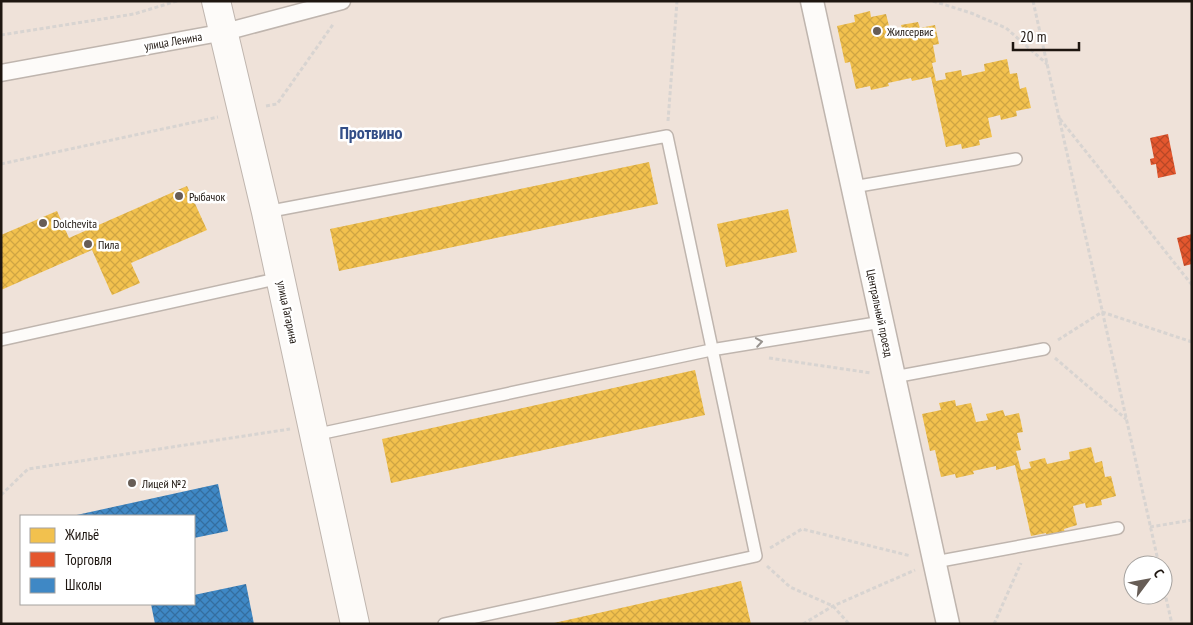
<svg xmlns="http://www.w3.org/2000/svg" width="1193" height="625" font-family="'PT Sans Narrow',sans-serif">
<style>
.homes{fill:url(#homes-cross-hatch)}
.shops{fill:url(#shops-cross-hatch)}
.schools{fill:url(#schools-cross-hatch)}
.lines{fill:none;stroke-linecap:round;stroke-linejoin:round}
.service-casing{stroke:#bfb5ae;stroke-width:14}
.pedestrian-casing{stroke:#bfb5ae;stroke-width:19}
.minor-casing{stroke:#bfb5ae;stroke-width:25}
.tertiary-casing{stroke:#bfb5ae;stroke-width:30}
.path{stroke:#d8d4d1;stroke-width:3;stroke-dasharray:4 2.5;stroke-linecap:butt}
.service{stroke:#fdfbf9;stroke-width:11}
.pedestrian{stroke:#fdfbf9;stroke-width:16}
.minor{stroke:#fdfbf9;stroke-width:22}
.tertiary{stroke:#fdfbf9;stroke-width:28}
.oneway{stroke:#999490}
.poi-dot{fill:#675d56;stroke:#fff;stroke-width:2}
.labels{text-anchor:middle;dominant-baseline:central;stroke-width:5;stroke-linejoin:round;paint-order:stroke}
.poi-label{font-size:12px;fill:#1e1610;stroke:#fff;text-anchor:start}
.street-label{font-size:12px;fill:#1e1610;stroke:#fff}
.district-label{font-size:18px;font-weight:bold;fill:#334e87;stroke:#fff}
</style>
<defs>
<pattern id="homes-cross-hatch" width="8" height="8" patternUnits="userSpaceOnUse" patternTransform="scale(1.25)"><rect width="8" height="8" fill="#f2c14e"/><path d="M0 0l8 8M0 8l8-8" fill="none" stroke="#cfa543"/></pattern>
<pattern id="shops-cross-hatch" width="8" height="8" patternUnits="userSpaceOnUse" patternTransform="scale(1.25)"><rect width="8" height="8" fill="#e4572e"/><path d="M0 0l8 8M0 8l8-8" fill="none" stroke="#b84726"/></pattern>
<pattern id="schools-cross-hatch" width="8" height="8" patternUnits="userSpaceOnUse" patternTransform="scale(1.25)"><rect width="8" height="8" fill="#3f88c5"/><path d="M0 0l8 8M0 8l8-8" fill="none" stroke="#346e9f"/></pattern>
</defs>
<rect width="100%" height="100%" fill="#efe2d9"/>
<path class="homes" d="M870,11L871,17L886,14L891,34L903,32L901,25L918,22L920,28L935,25L939,44L933,45L936,62L932,63L936,81L946,79L945,73L961,70L962,76L985,71L984,64L1007,59L1010,74L1017,73L1020,89L1026,87L1031,108L1016,111L1017,116L1001,120L1000,115L988,118L992,137L979,140L980,145L962,149L961,144L946,147L931,77L912,81L911,78L888,83L889,86L871,90L870,86L856,89L850,62L845,63L837,26L855,22L854,15Z
M649,162L658,204L339,271L330,229Z
M187,186L207,230L131,263L140,283L112,295L92,250L1,290V235L57,211L69,238Z
M788,209L797,252L726,267L717,224Z
M695,370L705,415L391,483L382,439Z
M955,400L956,406L971,403L976,422L988,420L986,414L1003,410L1005,416L1019,413L1023,432L1017,433L1021,450L1016,451L1021,470L1031,468L1029,462L1045,458L1047,464L1070,459L1069,452L1091,447L1095,463L1102,461L1105,477L1111,476L1116,496L1101,500L1102,505L1086,508L1085,503L1073,506L1077,525L1064,529L1065,533L1047,537L1046,533L1031,536L1015,465L996,470V466L973,471L974,474L956,478L955,474L941,477L935,450L930,451L922,414L941,410L939,403Z
M741,581L751,624H554V623Z"/>
<path class="shops" d="M1168,134L1176,174L1158,178L1156,164L1151,165L1150,159L1154,158L1150,138Z
M1192,234V264L1184,266L1177,238Z"/>
<path class="schools" d="M218,484L228,531L194,538V516H72Z
M246,584L254,624H155L151,604H194V595Z"/>
<g class="lines">
<defs>
<path id="service" d="M853,187L1016,159
M266,212L667,136L756,556L444,624
M1,340L280,278
M894,377L1044,349
M314,435L711,350L882,322
M935,562L1118,528"/>
<path id="pedestrian" d="M1,73L225,32L342,1"/>
<path id="minor" d="M812,1L948,624"/>
<path id="tertiary" d="M216,1L266,212L355,624"/>
</defs>
<use href="#service" class="service-casing"/>
<use href="#pedestrian" class="pedestrian-casing"/>
<use href="#minor" class="minor-casing"/>
<use href="#tertiary" class="tertiary-casing"/>
<path class="path" d="M933,1L971,13L1006,28L1047,64
M1033,1L1159,565
M1,35L134,14L177,1
M266,106L277,104L334,23
M1060,119L1192,285
M668,121L677,1
M1,164L218,117
M1058,340L1102,312L1192,342
M769,358L871,373
M1055,358L1126,419
M1,495L28,469L290,429
M1150,527L1192,520
M770,548L802,529L911,556
M767,566L790,587L833,606L849,624
M1163,585L1172,624
M803,624L833,606L915,570
M994,624L1021,563"/>
<use href="#service" class="service"/>
<use href="#pedestrian" class="pedestrian"/>
<use href="#minor" class="minor"/>
<use href="#tertiary" class="tertiary"/>
</g>
<defs><path id="oneway-chevron" d="M-2-3.5L2.5 0L-2 3.5" fill="none" stroke-width="1.6" stroke-linecap="round" stroke-linejoin="round" transform="scale(1.25)"/></defs>
<use class="oneway" href="#oneway-chevron" transform="translate(759 342) rotate(-9)"/>
<g class="poi-dot">
<circle cx="877" cy="31" r="5"/>
<circle cx="179" cy="196" r="5"/>
<circle cx="43" cy="223" r="5"/>
<circle cx="88" cy="244" r="5"/>
<circle cx="132" cy="483" r="5"/>
</g>
<g class="labels">
<g class="poi-label">
<text x="887" y="31">Жилсервис</text>
<text x="189" y="196">Рыбачок</text>
<text x="53" y="223">Dolchevita</text>
<text x="98" y="244">Пила</text>
<text x="142" y="483">Лицей №2</text>
</g>
<g class="street-label">
<text transform="translate(173 41) rotate(-10)">улица Ленина</text>
<text transform="translate(288 312) rotate(78)">улица Гагарина</text>
<text transform="translate(880 313) rotate(78)">Центральный проезд</text>
</g>
<g class="district-label">
<text x="371" y="132">Протвино</text>
</g>
</g>
<rect width="1193" height="625" fill="none" stroke="#1e1610" stroke-width="5"/>
<rect x="20" y="515" width="175" height="90" fill="#ffffff" stroke="#a5a29f"/>
<rect x="30" y="528" width="25" height="15" fill="#f2c14e" stroke="#a5a29f"/>
<text x="65" y="540" font-size="15" fill="#1e1610">Жильё</text>
<rect x="30" y="552" width="25" height="15" fill="#e4572e" stroke="#a5a29f"/>
<text x="65" y="565" font-size="15" fill="#1e1610">Торговля</text>
<rect x="30" y="578" width="25" height="15" fill="#3f88c5" stroke="#a5a29f"/>
<text x="65" y="590" font-size="15" fill="#1e1610">Школы</text>
<g transform="translate(1148 580) rotate(58)"><circle r="24" fill="#ffffff" stroke="#a5a29f"/>
<path d="M0-4L9 19L0 12L-9 19Z" fill="#675d56"/>
<text y="-8" font-size="14" font-weight="bold" text-anchor="middle" fill="#1e1610">С</text>
</g>
<path d="M1013 42v8h66v-8" fill="none" stroke="#1e1610" stroke-width="2.5"/>
<text x="1020" y="42" font-size="15" fill="#1e1610" stroke="#ffffff" stroke-width="4" paint-order="stroke">20 m</text>
</svg>
